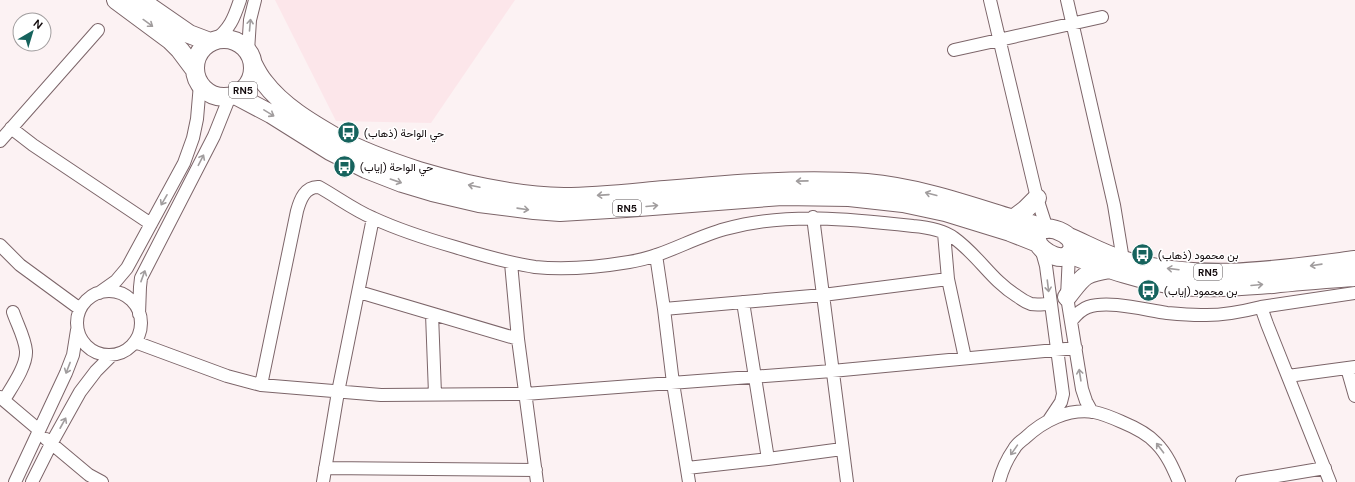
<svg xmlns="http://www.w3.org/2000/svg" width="1355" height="482" font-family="'DM Sans',Vazirmatn,sans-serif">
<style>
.built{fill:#fce6ea}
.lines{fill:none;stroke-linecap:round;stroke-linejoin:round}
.minor-casing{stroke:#7c6569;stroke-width:14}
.highway-casing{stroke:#7c6569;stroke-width:20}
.minor{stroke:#fff;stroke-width:12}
.highway{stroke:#fff;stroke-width:18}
.oneway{stroke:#a19d9e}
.labels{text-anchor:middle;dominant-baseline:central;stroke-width:3;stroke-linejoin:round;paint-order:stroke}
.shield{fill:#fff;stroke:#5a5456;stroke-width:1}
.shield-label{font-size:10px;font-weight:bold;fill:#130b0d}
.poi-label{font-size:11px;fill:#130b0d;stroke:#fff;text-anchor:start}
</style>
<rect width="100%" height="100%" fill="#fcf2f3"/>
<path class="built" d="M275,0H515L431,123L336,121Z"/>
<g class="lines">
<defs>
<path id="minor" d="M990,0L1037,198L1047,229
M1067,0L1114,205L1123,260
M214,41C230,29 234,18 240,0
M954,50L1102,17
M248,51L250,20L255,0
M11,128L33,145L151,224
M0,141L98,30
M813,217L847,482
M944,233L948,279L965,358
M0,245L20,265L80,309
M1041,248L1046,266L1063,394L1061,402L1049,420
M1069,254L1067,297L1082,389L1086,401L1092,412
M656,255L664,309L673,383L689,482
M511,263L518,339L537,482
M77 323a32 32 0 1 1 64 0a32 32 0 1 1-64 0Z
M359,292L518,339
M99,293L116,281L127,268L184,163L193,138L197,119L200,84
M1261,307L1355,293
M664,309L823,295L948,279
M139,314L140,287L141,278L214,136L230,96
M432,314L435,394
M1072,320C1076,315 1082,309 1088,307C1109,300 1145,310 1167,313C1178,314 1190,315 1201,315C1222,316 1241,312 1261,307L1267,324L1330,482
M135,342L227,376L261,385L381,395L525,394L832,371L1076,348
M1347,368L1355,396
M1288,376L1355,367
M261,385L297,211C300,200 305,186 319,187C337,197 354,210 373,218C399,230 427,239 455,247C481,255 508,263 535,267C564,270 599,267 629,262C663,257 692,238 725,229C786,212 851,219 913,226C926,227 943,230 954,238C978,255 992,281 1017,296C1021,299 1026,302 1031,304C1037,305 1044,304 1050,304
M0,397L39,430
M4,400C11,388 27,366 26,351C25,338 17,324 13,312
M46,439L89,475L102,482
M768,459L842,449
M325,468L536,470
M687,468L768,459L743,302
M15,482L66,373L73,355L77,330
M32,482L51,444L80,392L96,371L112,355
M323,482L338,392L373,218
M999,482C1002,470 1007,459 1014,449C1016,445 1021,441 1025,438C1043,421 1068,408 1094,412C1104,414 1113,418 1122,422C1134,427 1147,433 1156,443C1167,454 1173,468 1179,482
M1242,482L1325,468"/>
<path id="highway" d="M116,0L170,40L180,50L195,70
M140,0L189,34L210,42
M195 68a29 29 0 1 1 58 0a29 29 0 1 1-58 0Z
M253,64C256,70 259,76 264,82C282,106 311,123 337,138C363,152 391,162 419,171C466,185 514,196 564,197C598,197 631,193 665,190C732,184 800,178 867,183C911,187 953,200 994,213C1012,219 1029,223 1047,229
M235,95L271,114L330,151L366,169L402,183L432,192L479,203L534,210L560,212L626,208L782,196L849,197L903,203L945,212L1010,232L1038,243
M1013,219L1025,210L1037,198
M1043,229C1054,227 1076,235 1072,249C1071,252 1069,255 1066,256C1054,262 1024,241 1043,229Z
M1067,236C1086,244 1103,254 1123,260C1198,283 1279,270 1355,260
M1069,254C1105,268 1143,282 1182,286C1212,289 1243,286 1273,284C1300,281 1328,279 1355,277
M1067,297C1083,277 1083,273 1109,269"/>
</defs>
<use href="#minor" class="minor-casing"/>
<use href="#highway" class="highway-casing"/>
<use href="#minor" class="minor"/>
<use href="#highway" class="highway"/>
</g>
<defs><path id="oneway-shaft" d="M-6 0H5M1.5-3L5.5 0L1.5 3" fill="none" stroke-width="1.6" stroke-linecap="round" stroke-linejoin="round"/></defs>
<g class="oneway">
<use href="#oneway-shaft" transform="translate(148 23) rotate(36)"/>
<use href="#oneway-shaft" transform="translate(250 25) rotate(-85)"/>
<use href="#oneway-shaft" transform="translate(269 113) rotate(31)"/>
<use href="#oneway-shaft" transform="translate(201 160) rotate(-63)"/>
<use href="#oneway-shaft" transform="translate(396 181) rotate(19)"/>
<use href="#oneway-shaft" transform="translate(802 181) rotate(179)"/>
<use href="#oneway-shaft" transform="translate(474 186) rotate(-168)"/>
<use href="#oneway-shaft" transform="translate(931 194) rotate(-165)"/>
<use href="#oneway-shaft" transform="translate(603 195) rotate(176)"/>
<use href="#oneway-shaft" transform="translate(164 200) rotate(120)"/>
<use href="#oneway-shaft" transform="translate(652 206) rotate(-5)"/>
<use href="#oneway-shaft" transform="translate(523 209) rotate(8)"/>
<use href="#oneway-shaft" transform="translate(1316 265) rotate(172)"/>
<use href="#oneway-shaft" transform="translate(1173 269) rotate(-173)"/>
<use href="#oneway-shaft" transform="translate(143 276) rotate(-70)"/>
<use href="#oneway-shaft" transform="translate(1257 285) rotate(-5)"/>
<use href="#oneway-shaft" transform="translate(1048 286) rotate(83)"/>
<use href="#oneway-shaft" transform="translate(68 368) rotate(111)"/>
<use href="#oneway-shaft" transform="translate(1080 375) rotate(-99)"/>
<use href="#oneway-shaft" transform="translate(63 423) rotate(-61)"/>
<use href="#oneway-shaft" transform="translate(1160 448) rotate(-127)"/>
<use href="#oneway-shaft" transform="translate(1014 450) rotate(125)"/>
</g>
<defs>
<symbol id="bus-disc" viewBox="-11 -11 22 22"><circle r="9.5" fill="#16635d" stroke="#fff"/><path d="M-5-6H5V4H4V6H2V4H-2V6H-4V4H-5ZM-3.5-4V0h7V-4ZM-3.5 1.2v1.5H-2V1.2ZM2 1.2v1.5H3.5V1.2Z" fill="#fff"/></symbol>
</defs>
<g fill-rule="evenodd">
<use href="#bus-disc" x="336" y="120" width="25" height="25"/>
<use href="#bus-disc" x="332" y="154" width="25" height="25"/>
<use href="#bus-disc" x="1130" y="242" width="25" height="25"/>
<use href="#bus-disc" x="1136" y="278" width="25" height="25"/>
</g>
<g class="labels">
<g class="shield">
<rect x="229" y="82" width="28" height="16" rx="3"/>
<rect x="613" y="200" width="28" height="16" rx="3"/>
<rect x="1194" y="264" width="28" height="16" rx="3"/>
</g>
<g class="shield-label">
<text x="243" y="90">RN5</text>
<text x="627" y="208">RN5</text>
<text x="1208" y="272">RN5</text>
</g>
<g class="poi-label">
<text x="364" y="133">حي الواحة (ذهاب)</text>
<text x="360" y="167">حي الواحة (إياب)</text>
<text x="1158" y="255">بن محمود (ذهاب)</text>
<text x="1164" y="291">بن محمود (إياب)</text>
</g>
</g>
<g transform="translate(32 32) rotate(38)"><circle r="19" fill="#ffffff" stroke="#a19d9e"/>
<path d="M0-3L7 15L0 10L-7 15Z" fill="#16635d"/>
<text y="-6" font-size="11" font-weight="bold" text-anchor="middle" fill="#130b0d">N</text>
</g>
</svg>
